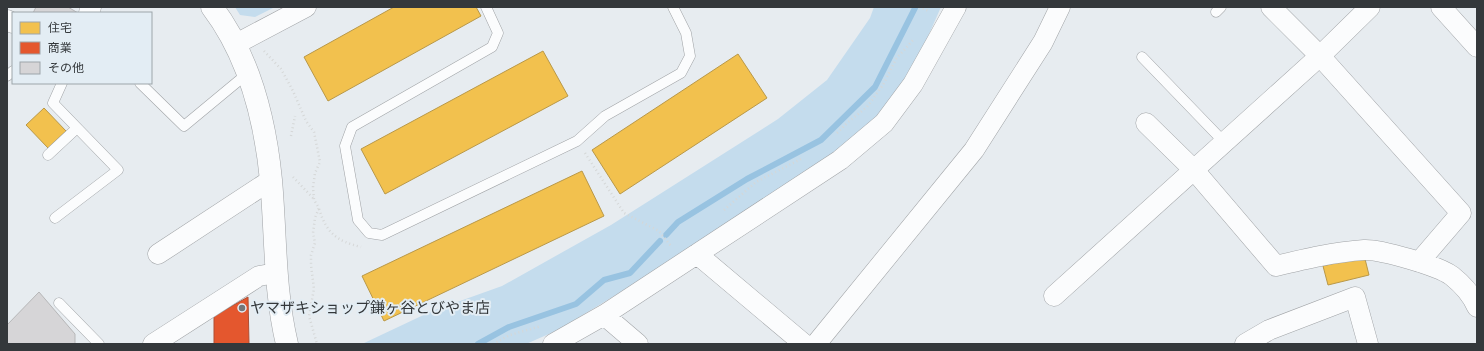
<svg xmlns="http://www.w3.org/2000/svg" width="1484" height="351" font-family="Jost,'Noto Sans JP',sans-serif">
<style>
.green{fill:#c4dced}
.homes{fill:#f2c14e;stroke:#b99848}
.shops{fill:#e4572e;stroke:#af4e32}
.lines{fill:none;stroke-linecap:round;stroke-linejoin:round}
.stream{stroke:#98c3e1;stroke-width:6}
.building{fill:#d6d5d7;stroke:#b7b7b8}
.service-casing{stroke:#a0a3a6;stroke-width:11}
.minor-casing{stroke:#a0a3a6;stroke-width:21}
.tertiary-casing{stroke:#a0a3a6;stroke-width:23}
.path{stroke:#d5d7d7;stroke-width:2.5;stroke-dasharray:1 3;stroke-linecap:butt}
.service{stroke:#fbfcfd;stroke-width:10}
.minor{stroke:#fbfcfd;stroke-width:20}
.tertiary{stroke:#fbfcfd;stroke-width:22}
.poi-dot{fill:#73777a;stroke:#e3edf4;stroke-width:1.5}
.labels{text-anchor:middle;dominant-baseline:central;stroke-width:4;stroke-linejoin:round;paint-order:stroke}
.poi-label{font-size:15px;fill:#34383b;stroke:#e3edf4;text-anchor:start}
</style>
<rect width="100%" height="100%" fill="#e7ecf0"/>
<path class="green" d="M235,7H275L255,17L240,15Z
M874,7H941L922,50L902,86L859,137L726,228L558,330L526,344H362L432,311L502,286L611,225L778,119L827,80L870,18Z"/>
<path class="homes" d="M394,7H476L481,16L328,101L304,57Z
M543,51L568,96L385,194L361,149Z
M738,54L767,98L620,194L592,150Z
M44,108L66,131L48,148L26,125Z
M582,171L604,216L384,321L362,276Z
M1364,255L1369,275L1328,285L1323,266Z"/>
<path class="shops" d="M248,297L249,344H214V316Z"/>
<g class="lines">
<path class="stream" d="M666,235L678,222L747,179L821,140L875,87L915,8
M478,344L509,327L576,304L604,280L630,273L660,241"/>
</g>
<path class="building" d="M36,7H68L78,13H33Z
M39,292L75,334V344H7V325Z"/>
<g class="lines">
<defs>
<path id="service" d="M486,7L498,33L492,47L352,127L345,146L358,220L369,233L382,235L577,141L605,116L681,73L690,56L686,33L673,7
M1216,12L1221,7
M1142,57L1224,142
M7,76L13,71
M140,83L184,126L248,73
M48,155L77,128
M55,218L118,170L53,103L62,83
M59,303L99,344"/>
<path id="minor" d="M1271,7L1320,56L1461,213L1419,262
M1441,7L1477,47
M89,13L91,7
M7,20L13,23
M236,44L306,7
M1146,123L1194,170L1276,266C1305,259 1334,252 1364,250C1380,249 1439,266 1452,276C1462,284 1472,295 1477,307
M158,254L271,180
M697,254L804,344
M1054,296L1320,56L1370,7
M604,315L638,344
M153,344L259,276L276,273
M553,344L604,315L840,160L884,123L913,84L956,7
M816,344L974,150L1043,42L1060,7
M1245,344L1269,330L1355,297L1368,344"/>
<path id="tertiary" d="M212,7C250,57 265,119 271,180C276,235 274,290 287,344"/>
</defs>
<use href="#service" class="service-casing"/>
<use href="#minor" class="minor-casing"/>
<use href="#tertiary" class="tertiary-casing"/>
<path class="path" d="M919,7L929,11
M264,51L281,69L293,91L306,121L314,132L320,162L315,173L313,187L314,200L319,208L315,218L313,233L315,243L311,255V265L314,289L309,316L317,344
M837,133L847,123L867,107L883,85L896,59L913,40
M291,136L295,116
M585,153L624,213L659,231L671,246
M293,177L314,199
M319,209C327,234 337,241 361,247
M724,210L756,182L801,159
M493,344L510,335L541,326"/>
<use href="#service" class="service"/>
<use href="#minor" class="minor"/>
<use href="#tertiary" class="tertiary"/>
</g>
<circle class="poi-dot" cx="242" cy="308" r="4"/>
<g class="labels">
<g class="poi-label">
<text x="250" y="308">ヤマザキショップ鎌ヶ谷とびやま店</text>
</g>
</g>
<rect width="1484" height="351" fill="none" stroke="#34383b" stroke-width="16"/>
<rect x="12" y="12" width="140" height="72" fill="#e3edf4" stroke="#9da5aa"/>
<rect x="20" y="22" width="20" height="12" fill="#f2c14e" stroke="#9da5aa"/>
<text x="48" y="32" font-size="12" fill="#34383b">住宅</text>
<rect x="20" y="42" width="20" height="12" fill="#e4572e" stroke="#9da5aa"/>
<text x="48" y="52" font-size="12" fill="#34383b">商業</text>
<rect x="20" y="62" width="20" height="12" fill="#d6d5d7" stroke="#9da5aa"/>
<text x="48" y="72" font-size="12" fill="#34383b">その他</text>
</svg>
